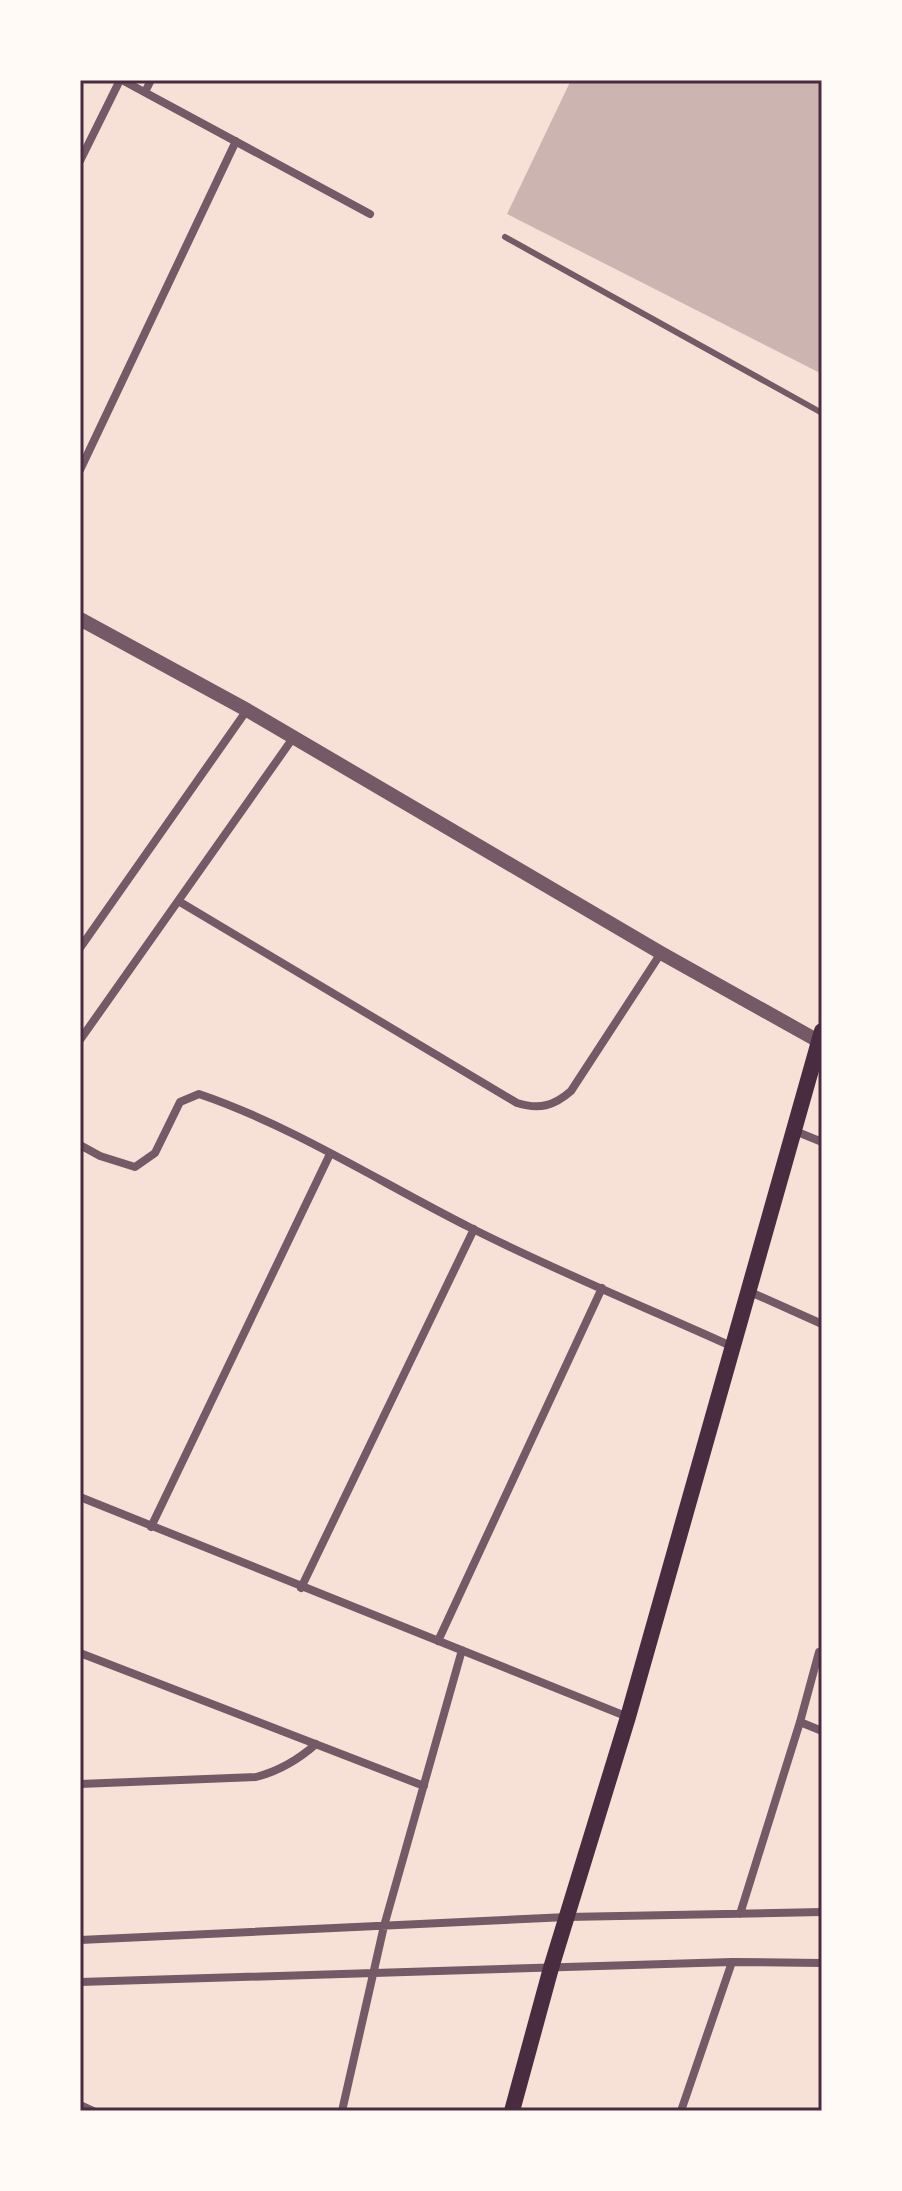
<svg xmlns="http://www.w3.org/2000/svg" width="902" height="2191" font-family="'Asap Condensed',sans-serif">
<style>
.building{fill:#ccb4b1}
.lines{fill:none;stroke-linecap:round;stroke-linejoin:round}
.service{stroke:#755966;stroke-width:6}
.minor{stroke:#755966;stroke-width:8}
.tertiary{stroke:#755966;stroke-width:14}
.secondary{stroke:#4a2c40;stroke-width:16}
.neatline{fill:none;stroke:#4a2c40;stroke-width:3}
</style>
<rect width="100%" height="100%" fill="#f7e1d7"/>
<path class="building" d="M571,80H822V374L507,214Z"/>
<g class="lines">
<path class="service" d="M505,237L822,413"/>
<path class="minor" d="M122,80L370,214
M145,92L151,80
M80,161L120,80
M80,470L236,141
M180,902L517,1103C539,1110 554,1106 571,1091L661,953
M80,948L247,710
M80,1040L293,738
M795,1131L822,1142
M80,1145L100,1156L135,1167L155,1153L180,1102L199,1094C293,1126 383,1184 471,1228C556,1271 645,1307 731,1346
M748,1291L822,1324
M80,1497L628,1717
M151,1527L330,1154
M301,1588L474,1229
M438,1641L602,1288
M80,1653L424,1786
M800,1722L822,1731
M80,1784L256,1777C279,1771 298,1760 316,1744
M740,1914L800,1722L819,1652
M80,1940L567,1917L822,1912
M80,1982L732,1962L822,1963
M80,2105L93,2111
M342,2111L384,1926L462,1650
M681,2111L732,1962"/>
<path class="tertiary" d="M80,619L247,710L661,953L820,1042"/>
<path class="secondary" d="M512,2111L551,1968L628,1717L822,1031"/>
</g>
<rect width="902" height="2191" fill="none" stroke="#fffaf5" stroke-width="164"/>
<rect x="82" y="82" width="738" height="2027" class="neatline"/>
</svg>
